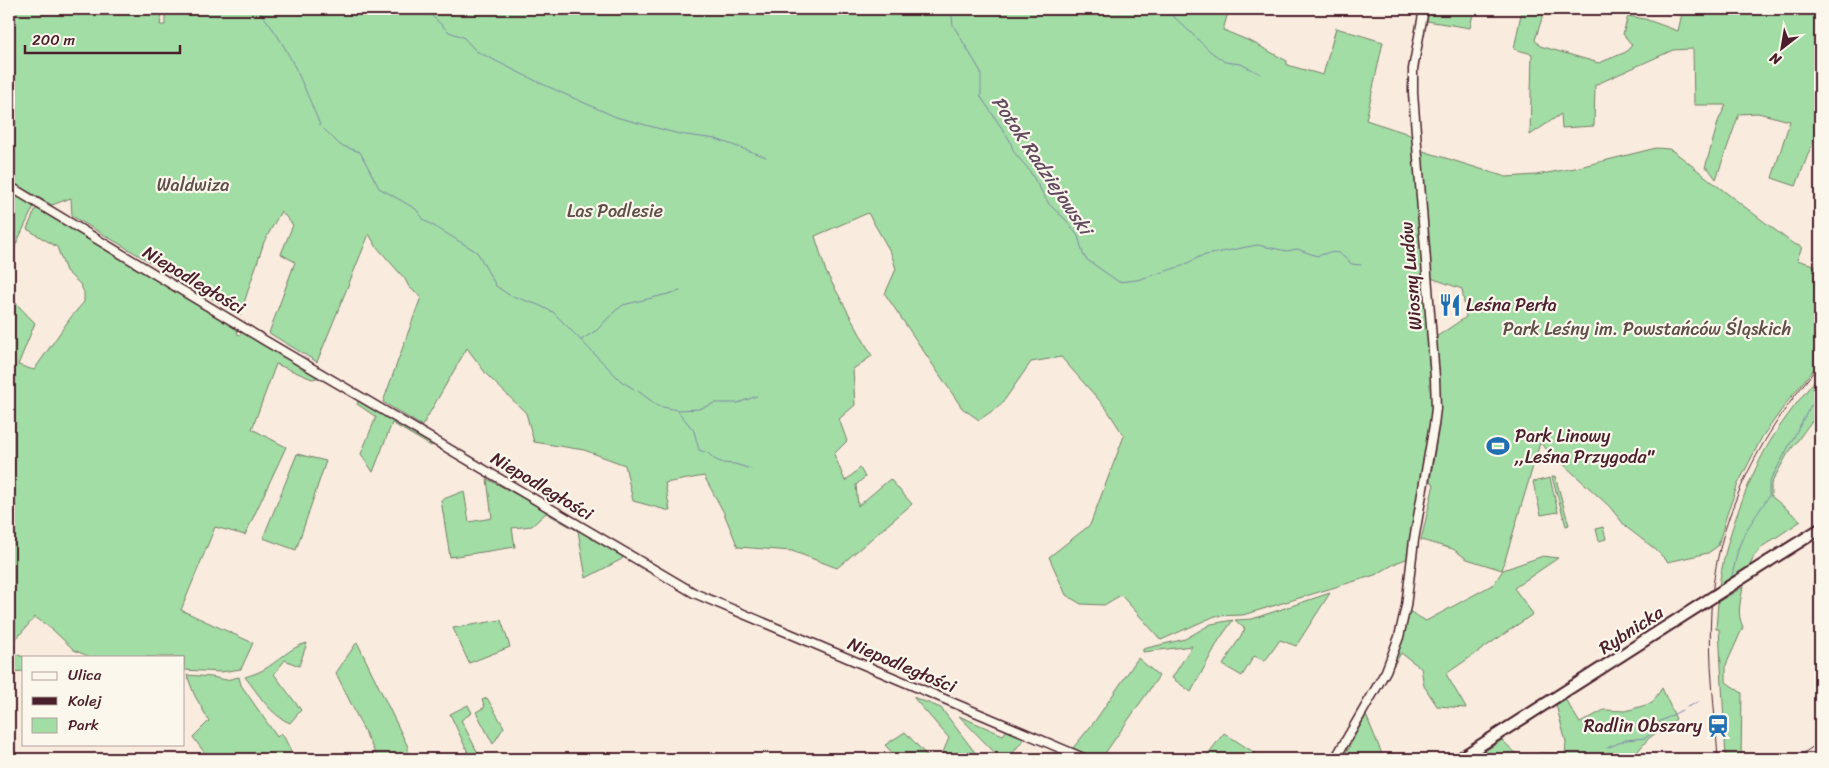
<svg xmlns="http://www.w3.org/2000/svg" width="1829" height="768" font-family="Sriracha,sans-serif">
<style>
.green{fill:#a1dda4;stroke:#767e68}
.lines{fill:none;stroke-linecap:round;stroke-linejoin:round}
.stream{stroke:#7f88a8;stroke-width:1}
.minor-casing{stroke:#4a1f2b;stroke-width:11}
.major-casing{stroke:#4a1f2b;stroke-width:14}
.minor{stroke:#fbf7ec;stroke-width:8}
.major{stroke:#fbf7ec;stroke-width:10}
.rail{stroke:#4a1f2b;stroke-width:1}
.major-bridge-casing{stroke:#4a1f2b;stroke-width:14;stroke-linecap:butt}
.major-bridge{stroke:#fbf7ec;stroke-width:10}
.labels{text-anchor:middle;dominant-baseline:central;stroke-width:4.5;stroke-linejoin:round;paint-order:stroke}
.park-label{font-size:18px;fill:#604e49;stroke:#fbf7ec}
.street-label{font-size:18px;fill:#4a1f2b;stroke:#fbf7ec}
.poi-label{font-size:18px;fill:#4a1f2b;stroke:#fbf7ec;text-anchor:start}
.water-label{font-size:19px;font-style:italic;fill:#604b5f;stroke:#fbf7ec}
</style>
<rect width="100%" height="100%" fill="#f9ebde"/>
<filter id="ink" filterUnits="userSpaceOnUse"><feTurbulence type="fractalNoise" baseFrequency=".02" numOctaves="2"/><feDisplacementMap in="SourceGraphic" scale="10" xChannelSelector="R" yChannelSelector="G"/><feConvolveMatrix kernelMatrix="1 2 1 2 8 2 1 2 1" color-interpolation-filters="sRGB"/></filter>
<g filter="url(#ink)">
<path class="green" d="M9,9H163L160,25H165V9H1229L1223,30L1252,42L1287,61V65L1323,75L1336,28L1383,42L1366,120L1406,133L1413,137L1433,392L1425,466L1409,558L1398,562L1375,575L1243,615L1215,616L1161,640L1121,595L1104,605L1081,604L1066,595L1049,557L1090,525L1124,436L1106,408L1061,357L1031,362L1001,405L979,420L962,408L885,294L896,269L891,253L868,213L815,236L826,272L872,356L853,369L855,405L839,419L847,441L834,454L845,481L860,468L865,477L856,485L858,506L890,479L912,504L837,568L792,551L738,547L723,511L704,476L665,483L670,511L633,501L625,465L584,450L534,442L526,413L487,375L467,348L422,426L383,402L421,297L409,287L405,279L376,246L369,234L317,362L269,333L295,262L281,254L293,225L281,211L264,242L240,315L72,216L71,198L52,205L9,181Z
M1430,9H1474L1470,28L1427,21Z
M1522,9H1545L1535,40L1540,46L1599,63L1626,52L1632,45L1623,34L1628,16L1645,19L1678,31L1683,9H1820V123L1796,186L1772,178L1790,121L1758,113L1739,114L1716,179L1708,168H1705L1719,119L1726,105H1694L1693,49L1673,50L1595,85L1594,126L1562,128L1561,114L1530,135L1532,54L1514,49Z
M1656,148L1669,149L1676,153L1720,188L1792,243L1802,247L1797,260L1820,267V361L1788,401L1762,437L1738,484L1726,517L1718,546L1708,553L1668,562L1655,549L1626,527L1609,506L1540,443L1502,570L1467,559L1453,549L1421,540L1434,484L1430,481L1439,426V377L1436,337L1466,317L1462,289L1431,278L1420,150L1506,177L1536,175L1575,168Z
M9,191L34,206L9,259Z
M36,208L238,328L237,333L239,335L244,331L321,377L312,379L276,364L252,429L286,447L245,535L215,527L181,610L253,643L241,669L221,672L184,670V657H90L74,650L53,630L35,617L10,646H9V296L35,323L18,365L34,370L71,317L84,302V292L80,284L66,271L57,247L27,229Z
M1820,374V421L1811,422L1787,455L1771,484V496L1801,521L1763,546L1754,556L1749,568L1719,587C1724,544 1744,490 1764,452C1779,424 1800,399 1820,374Z
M359,400L435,443L431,446L392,423L373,472L361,454L376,417L357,404Z
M297,454L326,461L296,550L263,538Z
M1555,476L1569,525L1566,526L1552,477Z
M1550,478L1558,512L1541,515L1533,482Z
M487,479C534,503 579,528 624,556L622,559L586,578L578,531L546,513L532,526L512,528L515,547L450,557L441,500L464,491L469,522L492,518Z
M1603,527L1606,539L1599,541L1596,529Z
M1543,556L1558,558L1514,588L1533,614L1446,674L1466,708L1437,706L1424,686L1421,668L1401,653L1394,665L1409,611L1426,621L1494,584L1503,570Z
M1743,587C1741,601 1736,613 1743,627L1726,665V682L1742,693L1741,759H1726L1719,629H1716L1718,602Z
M1330,593L1296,646L1280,640L1265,661L1254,656L1242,676L1223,665L1245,629L1235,620L1252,619Z
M501,620L510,647L469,663L453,628Z
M1233,620L1219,640L1191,692L1172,678L1192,646L1143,652V649L1185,639L1211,624Z
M357,642L408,747V757L399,759H378L336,673Z
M307,643L299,666L285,660L274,674L301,710L290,723C270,715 258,693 245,677C251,675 258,673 263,670C278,662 290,647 307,643Z
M9,652L24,657V671L9,672Z
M1138,658L1159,676L1101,759H1096L1073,748L1095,721Z
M187,675L212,677L226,680L239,677L241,685L277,737L281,733L283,735L295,759H209L193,737L209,721L194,694Z
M1662,688L1676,719L1649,738L1631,759H1527L1540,753L1565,754L1566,742L1556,705L1565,699L1580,723L1604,710L1626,711L1652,703Z
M913,697L941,708L980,759H940L949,738Z
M487,698L504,727L493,744L476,712L485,707L482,700Z
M468,705L472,713L461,720L481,759H471L450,714Z
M1366,715L1384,759H1350L1346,753Z
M959,716L1003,735L1007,730L1024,737L1023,740L1008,759H1001Z
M905,732L930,759H898L885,745Z
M1224,733L1258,755L1254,759H1204Z
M1502,740L1522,759H1473Z"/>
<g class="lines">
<path class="stream" d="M257,9C286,40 304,86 320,125
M402,9L412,12L427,11L449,32L463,37L476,51L540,83L616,117L679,134L716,139L766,157
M951,9L953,25L981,72V97L1009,139L1014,152L1029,170L1049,204L1066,220L1078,236L1083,254L1086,259L1119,282L1137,280L1182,266L1201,256L1257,245L1287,251L1297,249L1317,256L1330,252L1339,253L1352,264L1361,265
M1166,9L1211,52L1225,62L1241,64L1261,74
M324,129L340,145L360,152L379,188L416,209L424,220L477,252L496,286L509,295L536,304L553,312L621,381L634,389
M581,340L597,330L614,312L623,305L680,291
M638,391L658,406L677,410L694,431L699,450L708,453L714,459L723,463L735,464L751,469
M678,410L699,409L715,403H738L757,396
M1732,576L1738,549L1745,532L1769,496V483L1811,405L1820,409
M1687,707L1699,702
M1607,748L1626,740L1645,738L1653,732L1659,722L1682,710"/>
<defs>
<path id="minor" d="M9,186L264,340L694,593L1086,759
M1335,759L1386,671L1399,637L1406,606L1414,540L1434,425L1436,408L1435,378L1413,93V69L1424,9"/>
<path id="major" d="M1769,561L1820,529
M1459,759L1661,630"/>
</defs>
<use href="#minor" class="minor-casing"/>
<use href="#major" class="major-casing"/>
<use href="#minor" class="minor"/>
<use href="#major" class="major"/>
<path class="rail" d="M1718,759C1715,710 1708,660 1711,611C1715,517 1761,434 1820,364
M1795,759L1820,742"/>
<defs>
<path id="major-bridge" d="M1661,630L1769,561"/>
</defs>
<use href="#major-bridge" class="major-bridge-casing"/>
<use href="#major-bridge" class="major-bridge"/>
</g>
</g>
<defs>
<symbol id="restaurant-bare" viewBox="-9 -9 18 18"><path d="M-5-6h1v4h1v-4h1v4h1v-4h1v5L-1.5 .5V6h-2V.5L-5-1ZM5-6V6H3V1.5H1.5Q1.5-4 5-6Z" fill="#1f6fb2" stroke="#fbf7ec" stroke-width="2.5" paint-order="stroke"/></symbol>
<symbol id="stadium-bare" viewBox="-9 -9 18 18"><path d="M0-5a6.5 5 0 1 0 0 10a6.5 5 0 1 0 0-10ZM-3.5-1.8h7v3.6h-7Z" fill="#1f6fb2" stroke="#fbf7ec" stroke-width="2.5" paint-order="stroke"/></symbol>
<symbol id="station-bare" viewBox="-9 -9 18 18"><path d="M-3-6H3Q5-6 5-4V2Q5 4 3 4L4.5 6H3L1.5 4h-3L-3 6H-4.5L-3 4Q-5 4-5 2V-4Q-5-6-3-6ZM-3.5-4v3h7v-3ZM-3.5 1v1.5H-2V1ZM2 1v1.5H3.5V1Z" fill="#1f6fb2" stroke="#fbf7ec" stroke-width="2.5" paint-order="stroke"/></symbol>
</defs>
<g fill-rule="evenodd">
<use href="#restaurant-bare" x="1434" y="289" width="32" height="32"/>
<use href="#stadium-bare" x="1482" y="430" width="32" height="32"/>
<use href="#station-bare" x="1702" y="710" width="32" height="32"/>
</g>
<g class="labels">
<g class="park-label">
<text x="193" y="185">Waldwiza</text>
<text x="615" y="211">Las Podlesie</text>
<text x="1647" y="329">Park Leśny im. Powstańców Śląskich</text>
</g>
<g class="street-label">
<text transform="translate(1411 276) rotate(-95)">Wiosny Ludów</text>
<text transform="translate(194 280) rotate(31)">Niepodległości</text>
<text transform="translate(542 486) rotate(31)">Niepodległości</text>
<text transform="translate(1631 630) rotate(-33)">Rybnicka</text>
<text transform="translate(902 665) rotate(23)">Niepodległości</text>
</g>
<g class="poi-label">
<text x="1466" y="305">Leśna Perła</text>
<text x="1515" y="436">Park Linowy<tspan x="1515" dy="21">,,Leśna Przygoda"</tspan></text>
<text x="1702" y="726" text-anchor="end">Radlin Obszary</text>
</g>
<g class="water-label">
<text transform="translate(1042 165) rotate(56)">Potok Radziejowski</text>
</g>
</g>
<rect width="1829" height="768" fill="none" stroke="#fbf7ec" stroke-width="30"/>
<rect x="15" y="15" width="1799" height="738" fill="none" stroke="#4a1f2b" stroke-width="2" filter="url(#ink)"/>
<rect x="22" y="656" width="162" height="90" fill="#fbf7ec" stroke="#b4a19f"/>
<rect x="32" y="672" width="25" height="8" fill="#fbf7ec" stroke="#b4a19f"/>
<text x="68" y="680" font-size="15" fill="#4a1f2b">Ulica</text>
<rect x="32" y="697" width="25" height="8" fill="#4a1f2b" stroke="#b4a19f"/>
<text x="68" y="706" font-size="15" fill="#4a1f2b">Kolej</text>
<rect x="32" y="718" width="25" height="15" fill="#a1dda4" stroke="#b4a19f"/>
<text x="68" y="730" font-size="15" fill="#4a1f2b">Park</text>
<g transform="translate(1782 48) rotate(211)" stroke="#fbf7ec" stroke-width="4" paint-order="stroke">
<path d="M0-4L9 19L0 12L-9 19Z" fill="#4a1f2b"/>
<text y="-8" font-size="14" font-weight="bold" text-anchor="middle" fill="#4a1f2b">N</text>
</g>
<path d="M25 45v8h155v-8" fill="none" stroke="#4a1f2b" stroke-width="2.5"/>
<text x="32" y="45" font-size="15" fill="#4a1f2b" stroke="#fbf7ec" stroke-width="4" paint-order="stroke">200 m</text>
</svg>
